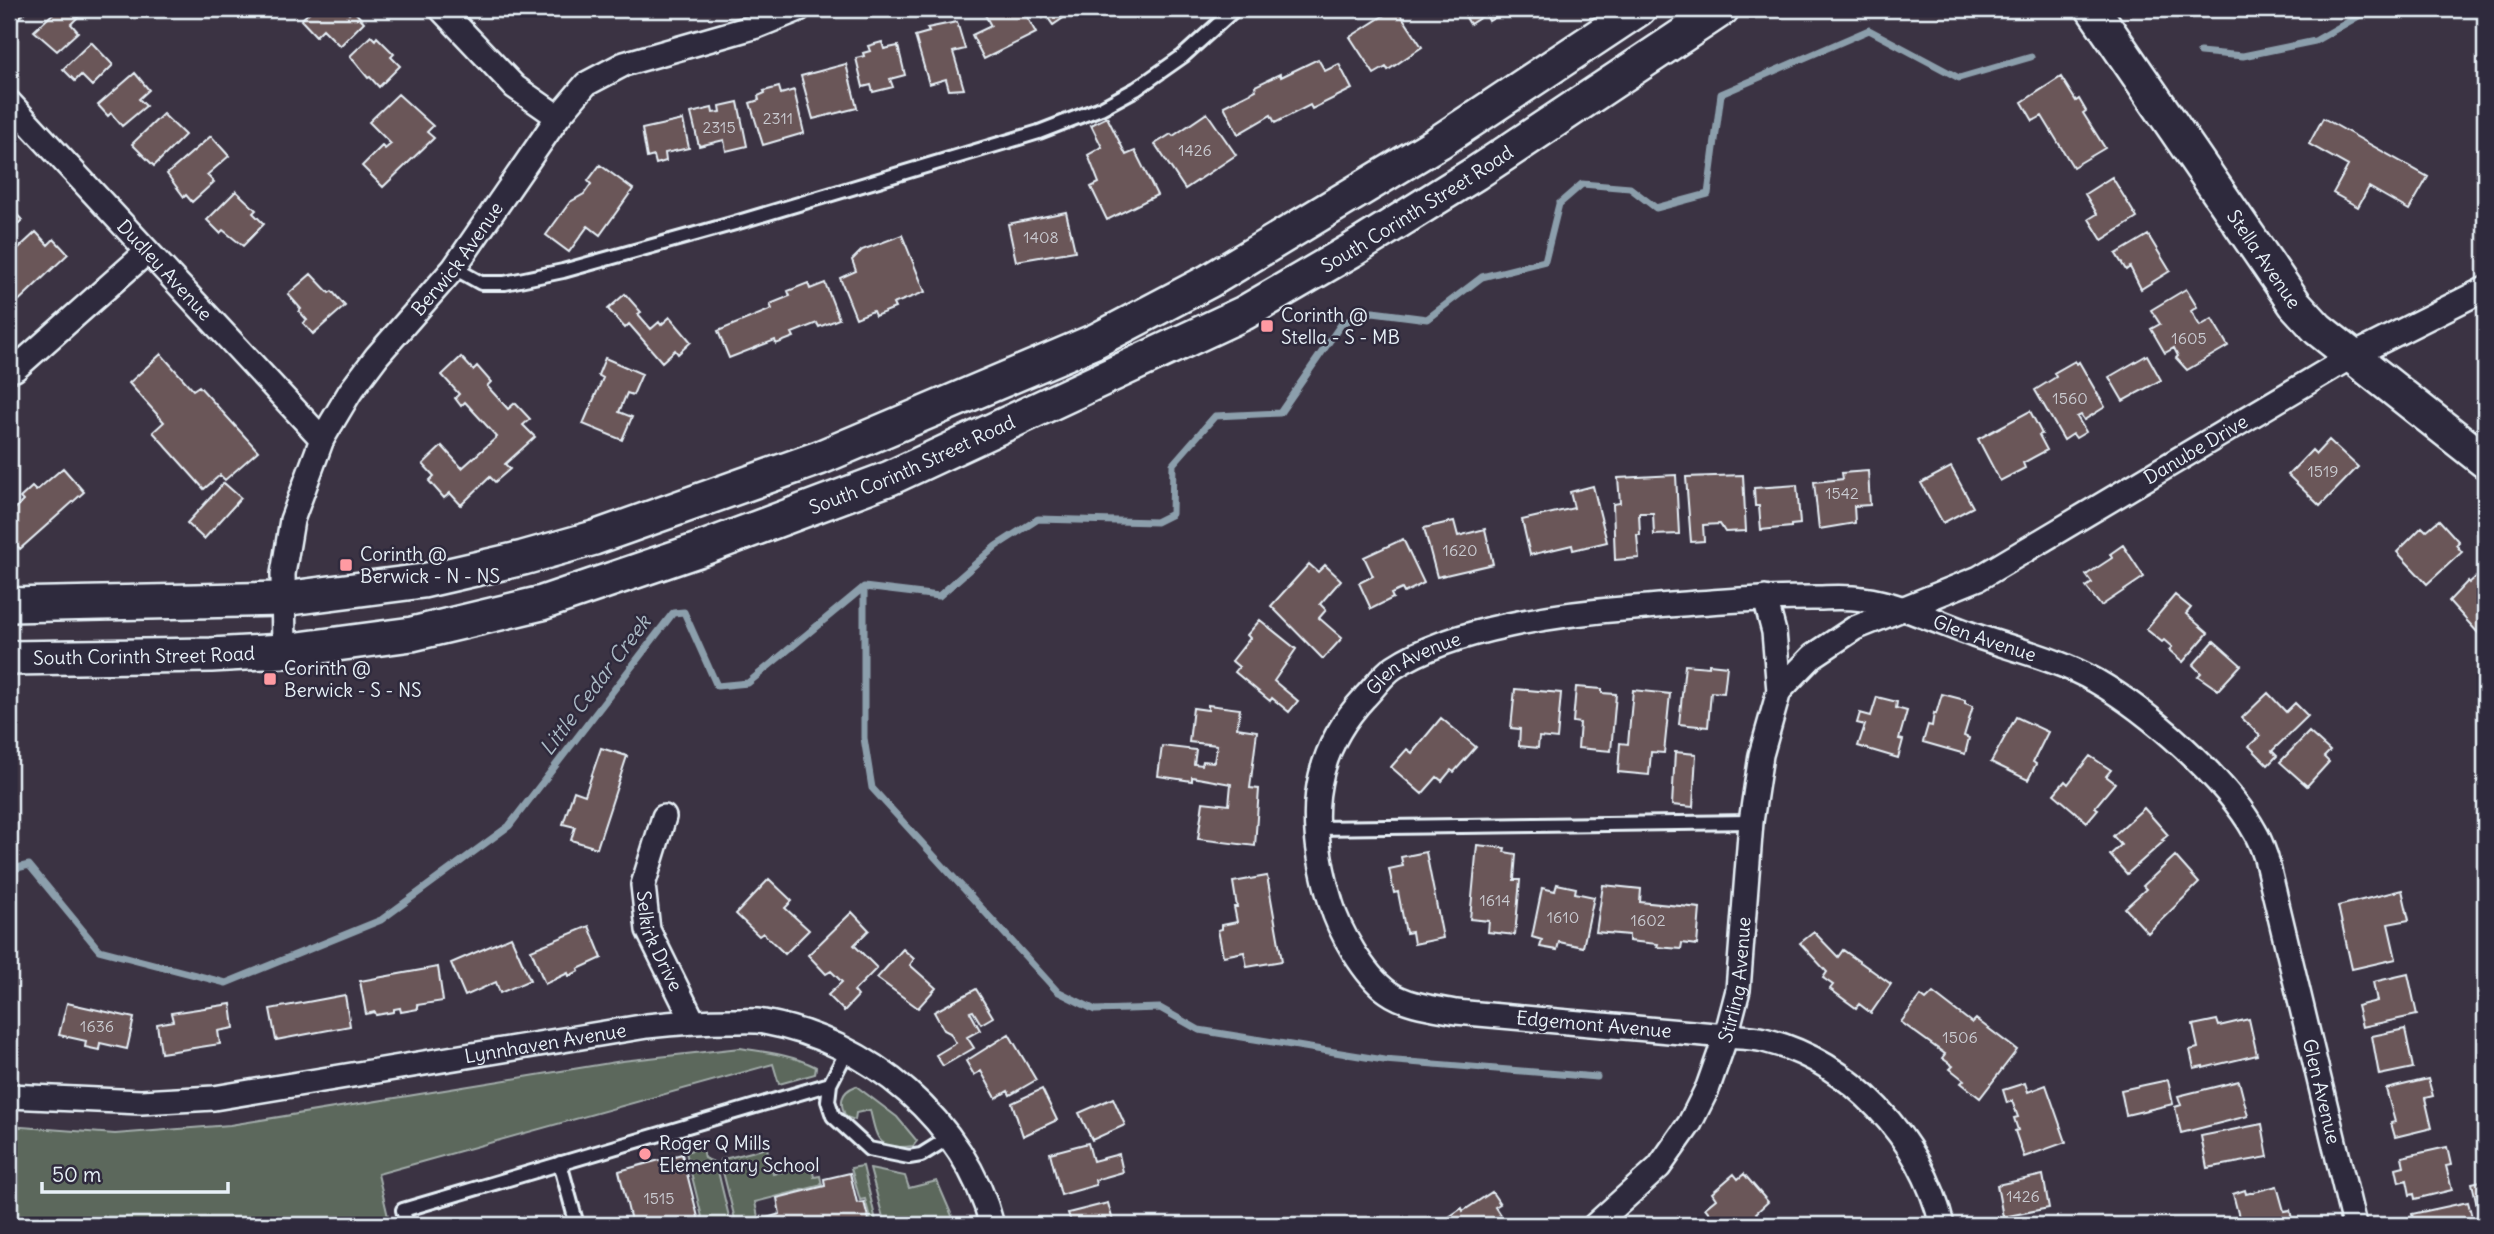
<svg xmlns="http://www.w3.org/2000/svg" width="2494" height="1234" font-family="Delius,sans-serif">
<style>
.green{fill:#5c685c;stroke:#a2acaa;stroke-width:2}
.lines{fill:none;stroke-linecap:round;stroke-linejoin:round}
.stream{stroke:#8c9fac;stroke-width:7}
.building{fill:#6b5659;stroke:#e8f1f8;stroke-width:2}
.lane-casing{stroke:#e8f1f8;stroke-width:18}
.street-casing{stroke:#e8f1f8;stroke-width:28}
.secondary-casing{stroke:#e8f1f8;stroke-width:38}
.lane{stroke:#2f2a3d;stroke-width:12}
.street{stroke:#2f2a3d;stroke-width:23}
.secondary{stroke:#2f2a3d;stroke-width:33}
.poi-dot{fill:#ff9aa2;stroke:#2f2a3d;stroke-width:2.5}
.labels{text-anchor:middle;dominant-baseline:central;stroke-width:5;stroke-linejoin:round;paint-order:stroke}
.number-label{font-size:16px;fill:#c9cad0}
.street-label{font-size:19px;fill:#e8f1f8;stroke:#2f2a3d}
.poi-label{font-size:19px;fill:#e8f1f8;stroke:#2f2a3d;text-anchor:start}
.water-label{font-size:21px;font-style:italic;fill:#abbac5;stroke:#2f2a3d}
</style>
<rect width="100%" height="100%" fill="#3b3343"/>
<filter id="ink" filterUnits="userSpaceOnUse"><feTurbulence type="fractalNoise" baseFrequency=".0143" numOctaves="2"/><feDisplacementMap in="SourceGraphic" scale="14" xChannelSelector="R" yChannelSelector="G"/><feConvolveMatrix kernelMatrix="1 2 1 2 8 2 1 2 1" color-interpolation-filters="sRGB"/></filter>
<g filter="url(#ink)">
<path class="green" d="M740,1048C766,1052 792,1055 816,1067L815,1074L779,1084L773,1064L378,1174L390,1225H9V1126L115,1134L230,1125L622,1061Z
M856,1086L897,1117L917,1141L913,1146C878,1151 877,1140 870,1110L856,1113L855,1120L846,1117C839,1103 840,1092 856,1086Z
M702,1147L704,1158L716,1163L731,1225H704L686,1152Z
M767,1148L773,1174L811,1164L814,1177L820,1176L822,1185L755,1202L758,1217L736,1223L720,1160Z
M863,1166L877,1225H872L865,1199L860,1200L851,1168Z
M870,1169L905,1176L909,1188L937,1181L956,1225H885Z"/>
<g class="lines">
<path class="stream" d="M2200,52L2243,56L2315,41L2371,9
M864,587V738L872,788L1057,991L1095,1010L1160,1008L1199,1030L1384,1060L1597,1077
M9,870L29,865L99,950L226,983L381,920L509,826L673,613L684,612L717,686L748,683L864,587L939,596L996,546L1038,519L1156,522L1172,514L1173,464L1215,416L1280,413L1342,323L1373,312L1427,319L1482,277L1545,261L1559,204L1582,184L1630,188L1656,208L1708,194L1721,94L1869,30L1959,78L2031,57
M9,1051V1052
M9,1171L12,1140"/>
</g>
<path class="building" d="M9,9H29L17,19L14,15L10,18Z
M58,9L85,10L71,24L78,32L57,51L34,31Z
M313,9H344L349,14L353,10L364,22L340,46L323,29L316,36L301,20Z
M982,9H1023L1036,33L984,59L972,35L991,26Z
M1037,9H1070L1072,12L1053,25L1046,15L1043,18Z
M1386,9H1397L1422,47L1388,70L1386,67L1374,74L1350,37L1389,12Z
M1461,9H1509L1489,21L1486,14L1470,24Z
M957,22L965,49L953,52L964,89L949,90L946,79L929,84L915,36L929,32L927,28Z
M371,36L375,40L377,37L394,54L391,57L400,66L379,87L370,77L368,78L350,56Z
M91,42L113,65L92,86L81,75L75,81L63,69Z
M882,42L884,49L898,46L905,75L890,79L893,87L873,92L871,85L863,87L856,58L864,56L863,53L870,51L868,46Z
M1318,59L1325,71L1339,64L1352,89L1312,109L1310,105L1275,123L1271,115L1238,134L1224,106L1256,90L1255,86L1280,74L1281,77Z
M846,64L857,108L813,119L801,76Z
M135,73L149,90L139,99L146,106L122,126L111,113L108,116L98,105Z
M2061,77L2076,101L2079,99L2086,111L2083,113L2105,148L2073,167L2042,116L2033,121L2022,102Z
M779,87L781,94L794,90L804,133L763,145L750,103L759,100L758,96L765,93L764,91Z
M398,94L433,126L427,132L434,138L383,187L362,166L382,146L385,149L391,144L369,122Z
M738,102L747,146L726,151L724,140L699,146L691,113L712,108L713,113L721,112L720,106Z
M1207,113L1236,155L1185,189L1155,144L1171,134L1173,136Z
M163,114L185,135L154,166L132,144Z
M1107,117L1126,155L1135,151L1157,195L1107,220L1091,187L1099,183L1088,155L1102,147L1091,125Z
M2323,118L2428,177L2409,210L2369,187L2358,207L2333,193L2348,166L2309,144Z
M683,120L689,148L665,153L666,161L656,164L654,156L647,158L642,129Z
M211,136L229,156L207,175L214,182L192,202L186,195L184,197L167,174Z
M600,165L633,189L600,235L588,226L569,252L546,235L570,202L584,194L591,184L588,181Z
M2112,177L2137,218L2102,240L2089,219L2097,214L2085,194Z
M236,191L256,210L253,213L264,224L243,246L223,230L220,233L207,220Z
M9,206L22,220L9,233Z
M1066,212L1075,251L1016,261L1008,224Z
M36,232L48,245L54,239L68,254L10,309L9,274L15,268L9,262V257Z
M902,235L925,292L893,304L895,308L875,316L873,311L856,318L840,278L856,271L852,260L862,250Z
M2148,235L2170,271L2141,289L2130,267L2126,270L2116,254Z
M311,274L329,293L332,291L345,306L313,334L303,323L307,320L299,311L301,309L288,294Z
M808,283L810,289L825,283L839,319L819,327L817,323L792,333L794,337L776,344L775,340L729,358L718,331L772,309L770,304L790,296L788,291Z
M2186,289L2197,307L2191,311L2200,326L2212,319L2228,346L2187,370L2176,358L2178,356L2174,348L2165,353L2151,329L2160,324L2151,310Z
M625,294L641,312L638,314L651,329L659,322L661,325L670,317L691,342L678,354L675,350L662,362L629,324L625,328L608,309Z
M161,354L193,390L199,386L258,451L225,480L220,475L204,489L153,432L164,422L129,383Z
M2147,355L2161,380L2123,401L2109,377Z
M461,357L473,370L477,366L491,382L487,386L508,409L515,403L530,419L523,425L535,437L505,464L510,469L495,482L490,477L461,505L450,493L444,498L429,481L434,476L423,464L442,446L462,468L497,437L465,402L461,406L455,398L459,394L442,375Z
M605,358L642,374L633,395L627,393L619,412L632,417L622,440L583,424L603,378L598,375Z
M2075,361L2077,364L2079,362L2105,407L2084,420L2081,415L2077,417L2086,432L2076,438L2073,434L2064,440L2035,390L2056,377L2054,373Z
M2030,411L2042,434L2039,435L2047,450L2023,463L2025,468L2000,481L1978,439Z
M2329,440L2358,467L2320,506L2288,475L2312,450L2316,454Z
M1951,467L1973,507L1943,523L1921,483Z
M63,468L84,492L20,549L9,536V515L23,501L20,498L32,487L36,491Z
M1868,471L1870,505L1854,506L1855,523L1819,529L1814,482L1843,479L1842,473Z
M1676,475L1679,534L1654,535L1653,513H1639L1640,535H1637L1639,558L1615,560L1613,504L1620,503L1618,478Z
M1743,475L1746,531L1725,532L1720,524L1703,525L1704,541L1691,542L1686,477Z
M224,483L241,498L204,539L187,523Z
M1797,485L1800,524L1791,525V527L1761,530L1759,506H1755L1754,488Z
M1593,486L1607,542L1573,550L1572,545L1530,555L1522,520L1574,508L1570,492Z
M2439,520L2459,542L2456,545L2462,552L2427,584L2397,552L2422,527L2426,531Z
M1454,521L1458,536L1485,529L1493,564L1437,577L1424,528Z
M1403,539L1424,583L1404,593L1402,589L1391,594L1393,598L1371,609L1359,583L1373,576L1364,557Z
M2123,545L2144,577L2101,606L2086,587L2092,583L2086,575L2112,558L2110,554Z
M1309,564L1318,572L1325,565L1341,580L1320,604L1326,610L1319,618L1342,638L1323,659L1271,606Z
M2485,575V628L2479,634L2449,601L2468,581L2469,583L2476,577L2479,581Z
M2175,595L2191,608L2186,614L2208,633L2183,662L2169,650L2172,647L2164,640L2162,642L2146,629Z
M1260,620L1296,649L1274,681L1298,701L1289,712L1272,698L1270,701L1235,672L1239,667L1232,661L1250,638L1247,635Z
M2214,641L2241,665L2218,690L2198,676L2201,673L2193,665Z
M1709,664L1727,666L1724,693L1711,692L1708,727L1679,724L1685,665L1709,667Z
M1576,687L1602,689V693L1616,694L1611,751L1578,748L1580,723L1573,722Z
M1515,689L1561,693L1557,739L1539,737L1538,748L1519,746L1520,729L1511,728Z
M1633,690L1670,694L1664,753L1651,752L1649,775L1618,772L1620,743L1628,744Z
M2268,693L2286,712L2295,703L2308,716L2272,751L2277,756L2268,765L2249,746L2260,736L2242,718Z
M1942,694L1965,700V703L1973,706L1964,736L1969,738L1965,754L1923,742L1928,725L1932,726L1934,713L1936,714Z
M1877,697L1897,702L1896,708L1907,711L1899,739L1903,740L1898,758L1858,746L1865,725L1857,723L1860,713L1871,716Z
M1208,705L1240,709L1237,728L1257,731L1250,788L1259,789L1255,846L1198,839L1203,802L1229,805L1231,784L1192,777V781L1158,776L1162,746L1196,750L1194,764L1202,765L1203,761L1214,762L1217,745L1189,742L1193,708L1208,710Z
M2016,717L2048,732L2033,762L2036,764L2028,780L1991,762Z
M1441,718L1476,747L1454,772L1451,770L1442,781L1437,777L1422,794L1391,767L1407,749L1412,753Z
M2309,732L2330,751L2324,757L2329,762L2307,786L2280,762Z
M601,748L627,756L597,848L571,840L575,827L563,824L574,791L585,795Z
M1675,752L1696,754L1693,807L1672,805Z
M2090,756L2111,770L2106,776L2115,783L2095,807L2098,809L2087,822L2054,794L2065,781L2068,784Z
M2144,808L2168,835L2162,840L2164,841L2127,874L2110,855L2121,845L2113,836Z
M1477,845L1505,848L1504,852L1516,854L1514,880H1520L1515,935L1488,932L1489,921L1470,919Z
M1426,852L1443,938L1414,944L1412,932L1406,933L1398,892L1394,893L1389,869L1403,866L1401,857Z
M2175,856L2199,883L2148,933L2125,908L2146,889L2143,886Z
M1267,876L1282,961L1247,967L1244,952L1223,956L1218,930L1222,929V925L1237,922L1234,907H1237L1233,882Z
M769,879L792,901L785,908L809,930L785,954L763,933L759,936L736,914Z
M1557,884L1576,888L1575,893L1594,897L1583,947L1559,942L1557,950L1540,947L1542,940L1532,937L1542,888L1555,891Z
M1603,885L1641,889L1640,902L1700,908L1697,945L1682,943L1681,949L1657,947L1658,944L1629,941V935L1596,932Z
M2402,890L2409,920L2388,924L2396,959L2352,969L2338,906Z
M852,912L869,930L854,945L877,968L854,991L858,996L844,1011L828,995L842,982L831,971L826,974L808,955Z
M589,926L602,958L578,969L579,971L569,976L568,973L545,984L531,950Z
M1814,932L1838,957L1843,950L1891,984L1871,1013L1859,1004L1856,1008L1830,989L1833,985L1823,978L1827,972L1800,943Z
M511,937L530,980L500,993L496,982L465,996L451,963Z
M903,949L914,959L910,965L936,988L918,1008L877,978Z
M438,967L443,1001L417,1005L418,1009L401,1012L400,1008L394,1009V1012L376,1015L375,1012L366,1014L360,981Z
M2408,974L2417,1015L2362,1027L2357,1006L2377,1001L2373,982Z
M976,989L993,1017L981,1024L973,1011L970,1012L980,1030L967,1037L974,1048L943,1066L936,1055L956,1043L950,1033L944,1030L934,1012Z
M1933,993L1972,1023L1976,1019L2017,1050L1980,1098L1961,1083L1964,1080L1950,1069L1953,1066L1942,1058L1945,1054L1901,1022L1921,996L1926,1000Z
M345,995L350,1026L276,1040L270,1009Z
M67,1003L134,1018L127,1049L100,1043L99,1050L85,1047L86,1041L59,1035Z
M231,1004L234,1028L218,1031L220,1044L161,1053L157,1024L173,1021L171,1013Z
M2249,1019L2257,1055L2203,1068V1066L2194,1068L2190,1050L2198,1048L2193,1025L2217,1020L2219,1026Z
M2405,1029L2413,1068L2379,1075L2372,1036Z
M1009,1034L1036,1080L1010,1095L1008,1091L996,1098L981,1071L974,1075L966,1061Z
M2428,1079L2433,1096L2425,1098L2432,1128L2395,1137L2391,1123L2395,1122L2386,1089Z
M2168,1080L2173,1104L2126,1115L2121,1090Z
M2239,1081L2248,1116L2181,1133L2175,1107L2181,1105L2178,1096Z
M2025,1083L2028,1092L2046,1085L2066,1142L2024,1157L2015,1131L2018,1130L2014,1118L2018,1117L2012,1101L2007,1103L2003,1090Z
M1042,1089L1057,1120L1023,1136L1012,1103Z
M1113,1098L1125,1125L1092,1140L1079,1113Z
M2262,1124L2268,1157L2207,1168L2201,1136Z
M1088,1143L1093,1161L1119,1154L1123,1172L1095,1180L1096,1185L1061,1195L1050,1153Z
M2447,1147L2451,1165L2446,1166L2452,1190L2415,1199L2414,1194L2410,1195L2407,1180L2399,1182L2396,1168L2404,1166L2402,1157Z
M682,1154L700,1225H632L619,1171Z
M850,1173L857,1203L864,1202L870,1225H764L763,1219L780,1214L777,1198L825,1186L824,1179Z
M1734,1174L1738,1179L1744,1174L1768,1202L1756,1213L1760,1218L1755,1222L1758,1225H1719L1705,1208L1716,1199L1712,1193Z
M2043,1175L2049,1208L2003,1217L1997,1185Z
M2485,1180V1217L2480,1218L2472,1183Z
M2277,1186L2284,1211L2290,1210L2293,1223L2269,1225L2268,1221L2241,1225L2233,1194L2245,1190L2246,1194Z
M1492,1192L1500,1204L1495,1207L1504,1221L1498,1225H1442L1451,1220L1449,1217L1462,1208L1463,1211Z
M2468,1202L2474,1225H2407L2406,1220L2413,1219L2412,1214Z
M1108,1203L1114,1225H1070H1072L1068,1213Z"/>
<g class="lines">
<defs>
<path id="lane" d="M454,268L481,283H505L563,271L735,223L1039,132L1101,108L1136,89L1183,56L1235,9
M1315,828L1751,822
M847,1051L830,1084L828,1101L833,1116L869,1149L909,1157L921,1155L950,1137
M560,1163L577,1225
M407,1225L403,1210L830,1084"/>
<g id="street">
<path d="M441,9L515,87L558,117"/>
<path id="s1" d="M9,102L322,439"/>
<path d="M15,369L147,252"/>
<path id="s2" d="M284,651L283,574L292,520L322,439L350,392L377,356L454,268L558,117L586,84L624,64L757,26L799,9"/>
<path id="s3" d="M1779,691L1813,656L1855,628L1979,578L2352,356L2485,289"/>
<path id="s4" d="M664,817L643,885L648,930L693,1021"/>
<path id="s5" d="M9,1096L141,1102L214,1098L647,1026C675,1023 703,1021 732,1021C742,1021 754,1020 764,1022C869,1041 965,1121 992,1225"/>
<path id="s6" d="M1595,1225L1659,1167L1690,1123L1708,1087L1726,1036L1738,990L1751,822L1761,755L1779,691L1774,632L1765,598"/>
<path id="s7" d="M1942,1225C1921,1138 1851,1062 1764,1040C1752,1037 1738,1037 1726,1036L1456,1012C1434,1008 1406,1005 1388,992C1364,975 1339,931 1331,903C1308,827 1307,759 1365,697C1374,688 1383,674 1394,667C1453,628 1564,613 1634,608C1693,603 1752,598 1812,598C1828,598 1846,596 1862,599C1901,604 1939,623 1976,636C2017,650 2059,660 2096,681C2148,711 2226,779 2255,832C2260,840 2263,849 2266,858L2354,1225"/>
</g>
<g id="secondary">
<path id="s8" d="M2093,9L2295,304L2318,329L2485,461"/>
<path d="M9,605L283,599L423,581L523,558L594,538L819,458L1095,341L1209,281L1439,142L1639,9"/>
<path id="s9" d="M9,658L211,655L284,651L412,634L542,603L698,550L890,478L1244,313L1354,249L1476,173L1722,9"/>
</g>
</defs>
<use href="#lane" class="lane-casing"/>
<use href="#street" class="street-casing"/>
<use href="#secondary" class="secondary-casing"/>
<use href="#lane" class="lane"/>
<use href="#street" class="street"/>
<use href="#secondary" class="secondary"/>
</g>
</g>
<g class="poi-dot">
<rect x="1260" y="319" width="14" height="14" rx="3.5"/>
<rect x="339" y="558" width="14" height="14" rx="3.5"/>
<rect x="263" y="672" width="14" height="14" rx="3.5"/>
<circle cx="645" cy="1154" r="7"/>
</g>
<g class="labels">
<g class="number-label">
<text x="778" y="118">2311</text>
<text x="719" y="127">2315</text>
<text x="1195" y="150">1426</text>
<text x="1041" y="237">1408</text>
<text x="2189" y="338">1605</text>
<text x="2070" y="398">1560</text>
<text x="2323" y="471">1519</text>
<text x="1842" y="493">1542</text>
<text x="1460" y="550">1620</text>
<text x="1495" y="900">1614</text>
<text x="1563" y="917">1610</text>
<text x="1648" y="920">1602</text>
<text x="97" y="1026">1636</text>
<text x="1960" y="1037">1506</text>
<text x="2023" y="1196">1426</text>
<text x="659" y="1198">1515</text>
</g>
<g class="street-label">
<text stroke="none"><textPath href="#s9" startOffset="1500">South Corinth Street Road</textPath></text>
<text stroke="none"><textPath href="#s2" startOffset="444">Berwick Avenue</textPath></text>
<text stroke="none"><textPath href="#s8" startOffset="303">Stella Avenue</textPath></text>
<text stroke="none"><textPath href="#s1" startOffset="229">Dudley Avenue</textPath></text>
<text stroke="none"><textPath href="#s3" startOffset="485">Danube Drive</textPath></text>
<text stroke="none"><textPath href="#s9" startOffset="933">South Corinth Street Road</textPath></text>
<text stroke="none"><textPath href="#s7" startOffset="1626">Glen Avenue</textPath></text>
<text stroke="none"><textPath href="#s9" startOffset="135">South Corinth Street Road</textPath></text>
<text stroke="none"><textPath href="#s7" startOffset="1038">Glen Avenue</textPath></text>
<text stroke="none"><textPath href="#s4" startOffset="130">Selkirk Drive</textPath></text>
<text stroke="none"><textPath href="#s6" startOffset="292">Stirling Avenue</textPath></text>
<text transform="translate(1594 1024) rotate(5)">Edgemont Avenue</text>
<text stroke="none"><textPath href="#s5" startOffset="541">Lynnhaven Avenue</textPath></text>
<text stroke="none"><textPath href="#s7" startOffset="2235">Glen Avenue</textPath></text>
</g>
<g class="poi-label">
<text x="1281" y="315">Corinth @<tspan x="1281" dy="22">Stella - S - MB</tspan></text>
<text x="360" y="554">Corinth @<tspan x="360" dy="22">Berwick - N - NS</tspan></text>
<text x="284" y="668">Corinth @<tspan x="284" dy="22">Berwick - S - NS</tspan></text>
<text x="659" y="1143">Roger Q Mills<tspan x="659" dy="22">Elementary School</tspan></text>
</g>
<g class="water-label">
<text transform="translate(595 685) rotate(-53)">Little Cedar Creek</text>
</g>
</g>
<rect width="2494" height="1234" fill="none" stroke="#2f2a3d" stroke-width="35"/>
<rect x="18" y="18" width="2459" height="1199" fill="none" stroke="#e8f1f8" stroke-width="2.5" filter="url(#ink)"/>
<path d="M42 1182v10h186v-10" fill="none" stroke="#e8f1f8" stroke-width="3.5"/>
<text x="52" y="1182" font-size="21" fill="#e8f1f8" stroke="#2f2a3d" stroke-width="5" paint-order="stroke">50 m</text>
</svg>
